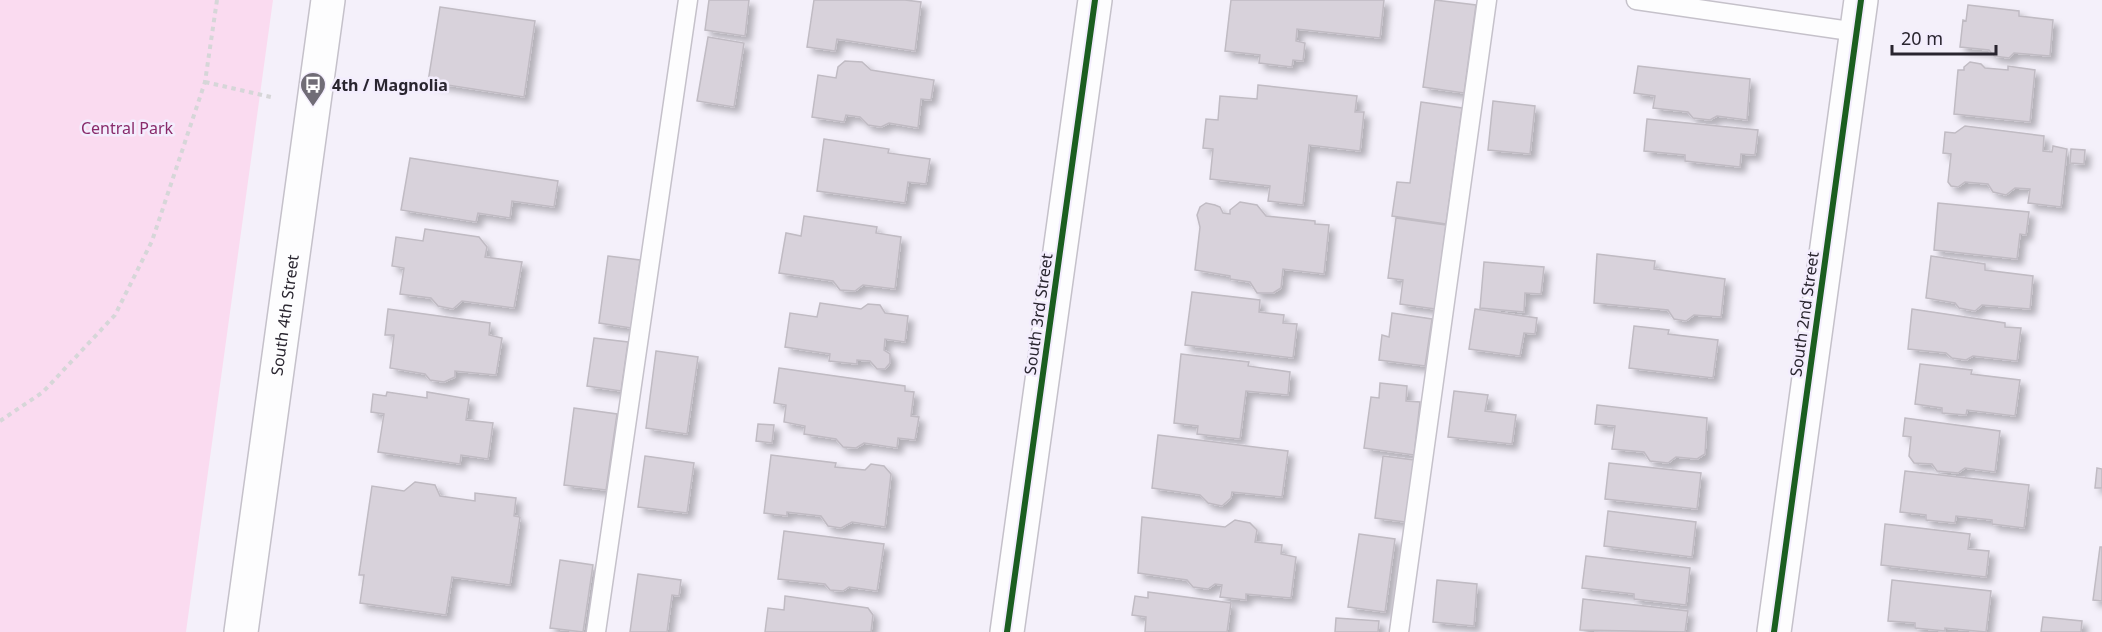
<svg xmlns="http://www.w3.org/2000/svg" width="2102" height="632" font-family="'Noto Sans',sans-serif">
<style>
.green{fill:#fadbf0}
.building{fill:#d8d2db;stroke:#c0bbc3;stroke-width:1.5;filter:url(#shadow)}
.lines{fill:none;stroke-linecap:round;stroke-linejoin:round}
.service-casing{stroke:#c5c1ca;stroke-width:21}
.secondary-casing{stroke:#c5c1ca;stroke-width:36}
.primary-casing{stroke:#c5c1ca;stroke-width:36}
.path{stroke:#d6d6d8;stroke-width:4;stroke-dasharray:4.5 4.5;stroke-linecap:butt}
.service{stroke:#fdfdfe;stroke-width:18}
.secondary{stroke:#fdfdfe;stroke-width:33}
.primary{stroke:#fdfdfe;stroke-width:33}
.cycleway-casing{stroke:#f3edfd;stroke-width:10}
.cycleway{stroke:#1b5e20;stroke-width:6}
.labels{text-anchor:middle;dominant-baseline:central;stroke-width:5;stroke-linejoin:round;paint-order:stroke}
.poi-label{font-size:16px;font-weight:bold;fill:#29252f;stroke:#f3edfd;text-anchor:start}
.park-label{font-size:16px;fill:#892b6b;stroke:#f3edfd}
.street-label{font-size:16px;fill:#29252f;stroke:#f3edfd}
</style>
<defs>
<filter id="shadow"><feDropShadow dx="5.5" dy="5.5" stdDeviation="3" flood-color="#0004"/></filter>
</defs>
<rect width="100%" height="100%" fill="#f4f0fa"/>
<path class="green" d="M0,0H273L186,632H0Z"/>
<path class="building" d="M709,0H749L745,36L705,30Z
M814,0H905L921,2L915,51L837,39L835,51L807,47Z
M1231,0H1384L1380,38L1297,29L1296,41L1305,43L1303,61L1293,60L1292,67L1259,63L1260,55L1225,51Z
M1435,0L1476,5L1464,93L1423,87Z
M1968,5L2019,11V16L2053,20L2050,56L2014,53L2009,58L1994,56L1989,50L1960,47L1963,20L1966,21Z
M440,7L535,21L524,97L428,82Z
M708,37L744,43L734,107L697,101Z
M845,61L862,62L871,70L934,80L931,100L921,99L918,128L889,123L881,127L868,125L860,117L846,115L844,122L812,117L818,75L836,78L838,67Z
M1970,62L1981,64L1985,68L2008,70V66L2035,70L2030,122L1954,114L1958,70H1964V67Z
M1638,66L1750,79L1747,120L1717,116L1710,120L1693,118L1688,112L1653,108L1655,96L1634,93Z
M1258,85L1357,96L1355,112H1364L1360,151L1309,145L1303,205L1268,201L1270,186L1210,179L1213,149L1203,148L1206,119L1218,120L1220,96L1257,99Z
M1493,101L1535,106L1530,154L1488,150Z
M1421,102L1462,108L1446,224L1392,216L1397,182L1410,183Z
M1647,119L1758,130L1755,155L1741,154L1740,167L1685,161V155L1644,151Z
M1965,126L2044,136L2043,151L2052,152L2053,146L2067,149L2061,207L2028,203L2030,189L2015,188L2006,195L1993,192L1988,184L1965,182L1958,187L1951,186L1948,182L1951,154L1943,153L1945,132L1955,133Z
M824,139L889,149L888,153L930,159L926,184L908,182L905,203L817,191Z
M2071,149L2085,150L2084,164L2070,163Z
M410,158L558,181L554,207L512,201L510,218L478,213L476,222L401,210Z
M1240,202L1257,205L1266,216L1315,221V224L1329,225L1324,274L1283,269L1281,288L1273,293H1257L1250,282L1230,279V276L1195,270L1200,227L1197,215L1200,207L1206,203L1215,205L1220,207L1223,213L1230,214V210Z
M1938,203L2029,212L2026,235L2020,234L2017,259L1934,250Z
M804,216L877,227L876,233L901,237L895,289L863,285L855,291L840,290L833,281L779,273L786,233L801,236Z
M1396,218L1446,225L1435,309L1400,304L1403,280L1388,278Z
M425,229L479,237L487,247L485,257L522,262L514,308L462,301L453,309L438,306L431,298L400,294L404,268L392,266L396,237L423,241Z
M1597,254L1655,261L1654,269L1725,279L1721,317L1694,315L1686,321L1674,319L1668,310L1594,303Z
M608,256L640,260L631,328L599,323Z
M1931,256L1985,264V270L2033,276L2030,309L1982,305L1975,311L1959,308L1955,303L1926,298Z
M1484,262L1544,267L1541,294L1525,293L1524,312L1480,308Z
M1192,292L1260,300L1259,312L1284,315L1283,323L1297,324L1293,358L1185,345Z
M820,303L861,309L868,304L880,305L885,313L908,316L905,342L885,339L884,350L890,354V363L885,369H877L870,361L857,360V364L829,361L830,354L785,347L790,313L817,317Z
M388,309L490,323L489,335L502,338L496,375L455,371V377L444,382L430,380L425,374L390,368L394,335H385Z
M1475,309L1537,318L1535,334L1524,333L1520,356L1469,349Z
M1912,309L2005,323V327L2021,328L2017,361L1973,356L1966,360L1952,358L1946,353L1908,349Z
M1392,313L1432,319L1425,366L1379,360L1382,335L1389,337Z
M1634,326L1669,330L1668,334L1718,340L1713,378L1629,368Z
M594,338L628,342L621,391L587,386Z
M656,351L698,357L687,434L646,428Z
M1181,354L1249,362L1248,366L1290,372L1288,395L1246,391L1240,439L1197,434L1198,426L1174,423Z
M1920,364L1972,370L1971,374L2020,380L2015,416L1967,410L1966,415L1942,413V408L1915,404Z
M779,368L905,386V391L914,392L911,416L919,417L915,440L898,438L897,448L864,443L856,448L843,447L836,439L804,434L805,426L784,422L786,405L774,403Z
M1380,383L1407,386L1406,401L1420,402L1414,455L1364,448L1371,397L1379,398Z
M1454,391L1488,395L1485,411L1516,415L1512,444L1448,437Z
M387,392L427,398V392L469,399L466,420L493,423L488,459L461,455L460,464L378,452L384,414L371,412L373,394L386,396Z
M1597,405L1707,418L1705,454L1697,459L1676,457L1668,463L1650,461L1644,452L1612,449L1615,426L1595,424Z
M574,408L617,414L606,490L564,485Z
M1905,418L2000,431L1995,472L1965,468L1958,473L1937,471L1932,464L1914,463L1909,456L1911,437L1903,436Z
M758,424L774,425L772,443L756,441Z
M1158,435L1288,451L1282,497L1232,492L1231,498L1222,506L1208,503L1200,495L1152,488Z
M771,455L836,463L835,467L865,470L871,464L884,466L891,474L885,527L852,522L841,528L828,526L821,516L787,512V516L764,513Z
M645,456L694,463L687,513L638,507Z
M1383,456L1414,460L1405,522L1375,518Z
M1609,463L1701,473L1697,509L1605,499Z
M2097,468L2102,469V488H2095Z
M1905,471L2029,485L2024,528L1992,524V520L1956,516L1955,523L1926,520V515L1900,512Z
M415,482L435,485L440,496L475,501V493L516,498L514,516L520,517L510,585L452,577L446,615L360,603L364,575H359L372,486L404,491Z
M1608,511L1696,522L1692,557L1604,546Z
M1142,517L1225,527L1235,520L1250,523L1257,530L1255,542L1282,545L1281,554L1296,557L1291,598L1246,594V600L1220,597L1222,585L1215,584L1208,589L1193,587L1187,580L1138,573Z
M1885,524L1970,534L1968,549L1989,551L1986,577L1881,565Z
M784,531L884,544L877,591L849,587L843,591L830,590L825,584L778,579Z
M1359,534L1395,539L1385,612L1348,607Z
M2100,547H2102V601L2093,600Z
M1586,556L1690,568L1686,605L1634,599V594L1582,588Z
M560,560L593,565L583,632L550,628Z
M638,574L681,580L679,596L672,595L667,632H630Z
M1437,580L1477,584L1474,626L1433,622Z
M1892,580L1991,591L1986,632L1945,628V631L1915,628V623L1888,621Z
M1148,592L1231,603L1227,632H1145L1146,617L1132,615L1135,596L1148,598Z
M785,596L868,608L873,615L871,632H765L768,608L784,610Z
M1583,599L1688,611L1685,632L1580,630Z
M2043,617L2082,621L2081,632H2041Z
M1336,618L1379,621L1378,632H1335Z"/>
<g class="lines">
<defs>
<path id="service" d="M1636,0L1857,32
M596,632L688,0
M1399,632L1487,0"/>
<g id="secondary">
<path id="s1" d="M241,632L328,0"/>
</g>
<path id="primary" d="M1007,632L1095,0
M1774,632L1861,0"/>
</defs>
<use href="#service" class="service-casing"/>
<use href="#secondary" class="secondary-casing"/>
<use href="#primary" class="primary-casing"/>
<path class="path" d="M205,82L275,98
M0,421L43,392L115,315L152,241L205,82L217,0"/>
<use href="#service" class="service"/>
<use href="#secondary" class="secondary"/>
<use href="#primary" class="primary"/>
<defs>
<path id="cycleway" d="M1007,632L1095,0
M1774,632L1861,0"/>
</defs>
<use href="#cycleway" class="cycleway-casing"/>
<use href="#cycleway" class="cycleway"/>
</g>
<defs>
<symbol id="bus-pin" viewBox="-11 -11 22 30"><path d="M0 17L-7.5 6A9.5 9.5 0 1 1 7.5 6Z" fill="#706c76" stroke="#f3edfd"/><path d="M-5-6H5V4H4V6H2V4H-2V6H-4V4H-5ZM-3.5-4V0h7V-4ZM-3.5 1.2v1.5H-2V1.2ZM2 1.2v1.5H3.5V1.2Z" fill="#fff"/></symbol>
</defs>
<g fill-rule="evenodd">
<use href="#bus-pin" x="298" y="70" width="30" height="40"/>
</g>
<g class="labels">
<g class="poi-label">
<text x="332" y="85">4th / Magnolia</text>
</g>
<g class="park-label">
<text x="127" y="128">Central Park</text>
</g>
<g class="street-label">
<text transform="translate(1038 314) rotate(-82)">South 3rd Street</text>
<text transform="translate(1804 314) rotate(-82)">South 2nd Street</text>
<text stroke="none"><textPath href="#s1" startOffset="320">South 4th Street</textPath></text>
</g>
</g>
<path d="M1892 45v9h104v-9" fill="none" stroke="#29252f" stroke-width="3"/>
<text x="1901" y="45" font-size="18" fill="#29252f" stroke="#f3edfd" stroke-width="4.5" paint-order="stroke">20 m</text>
</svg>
